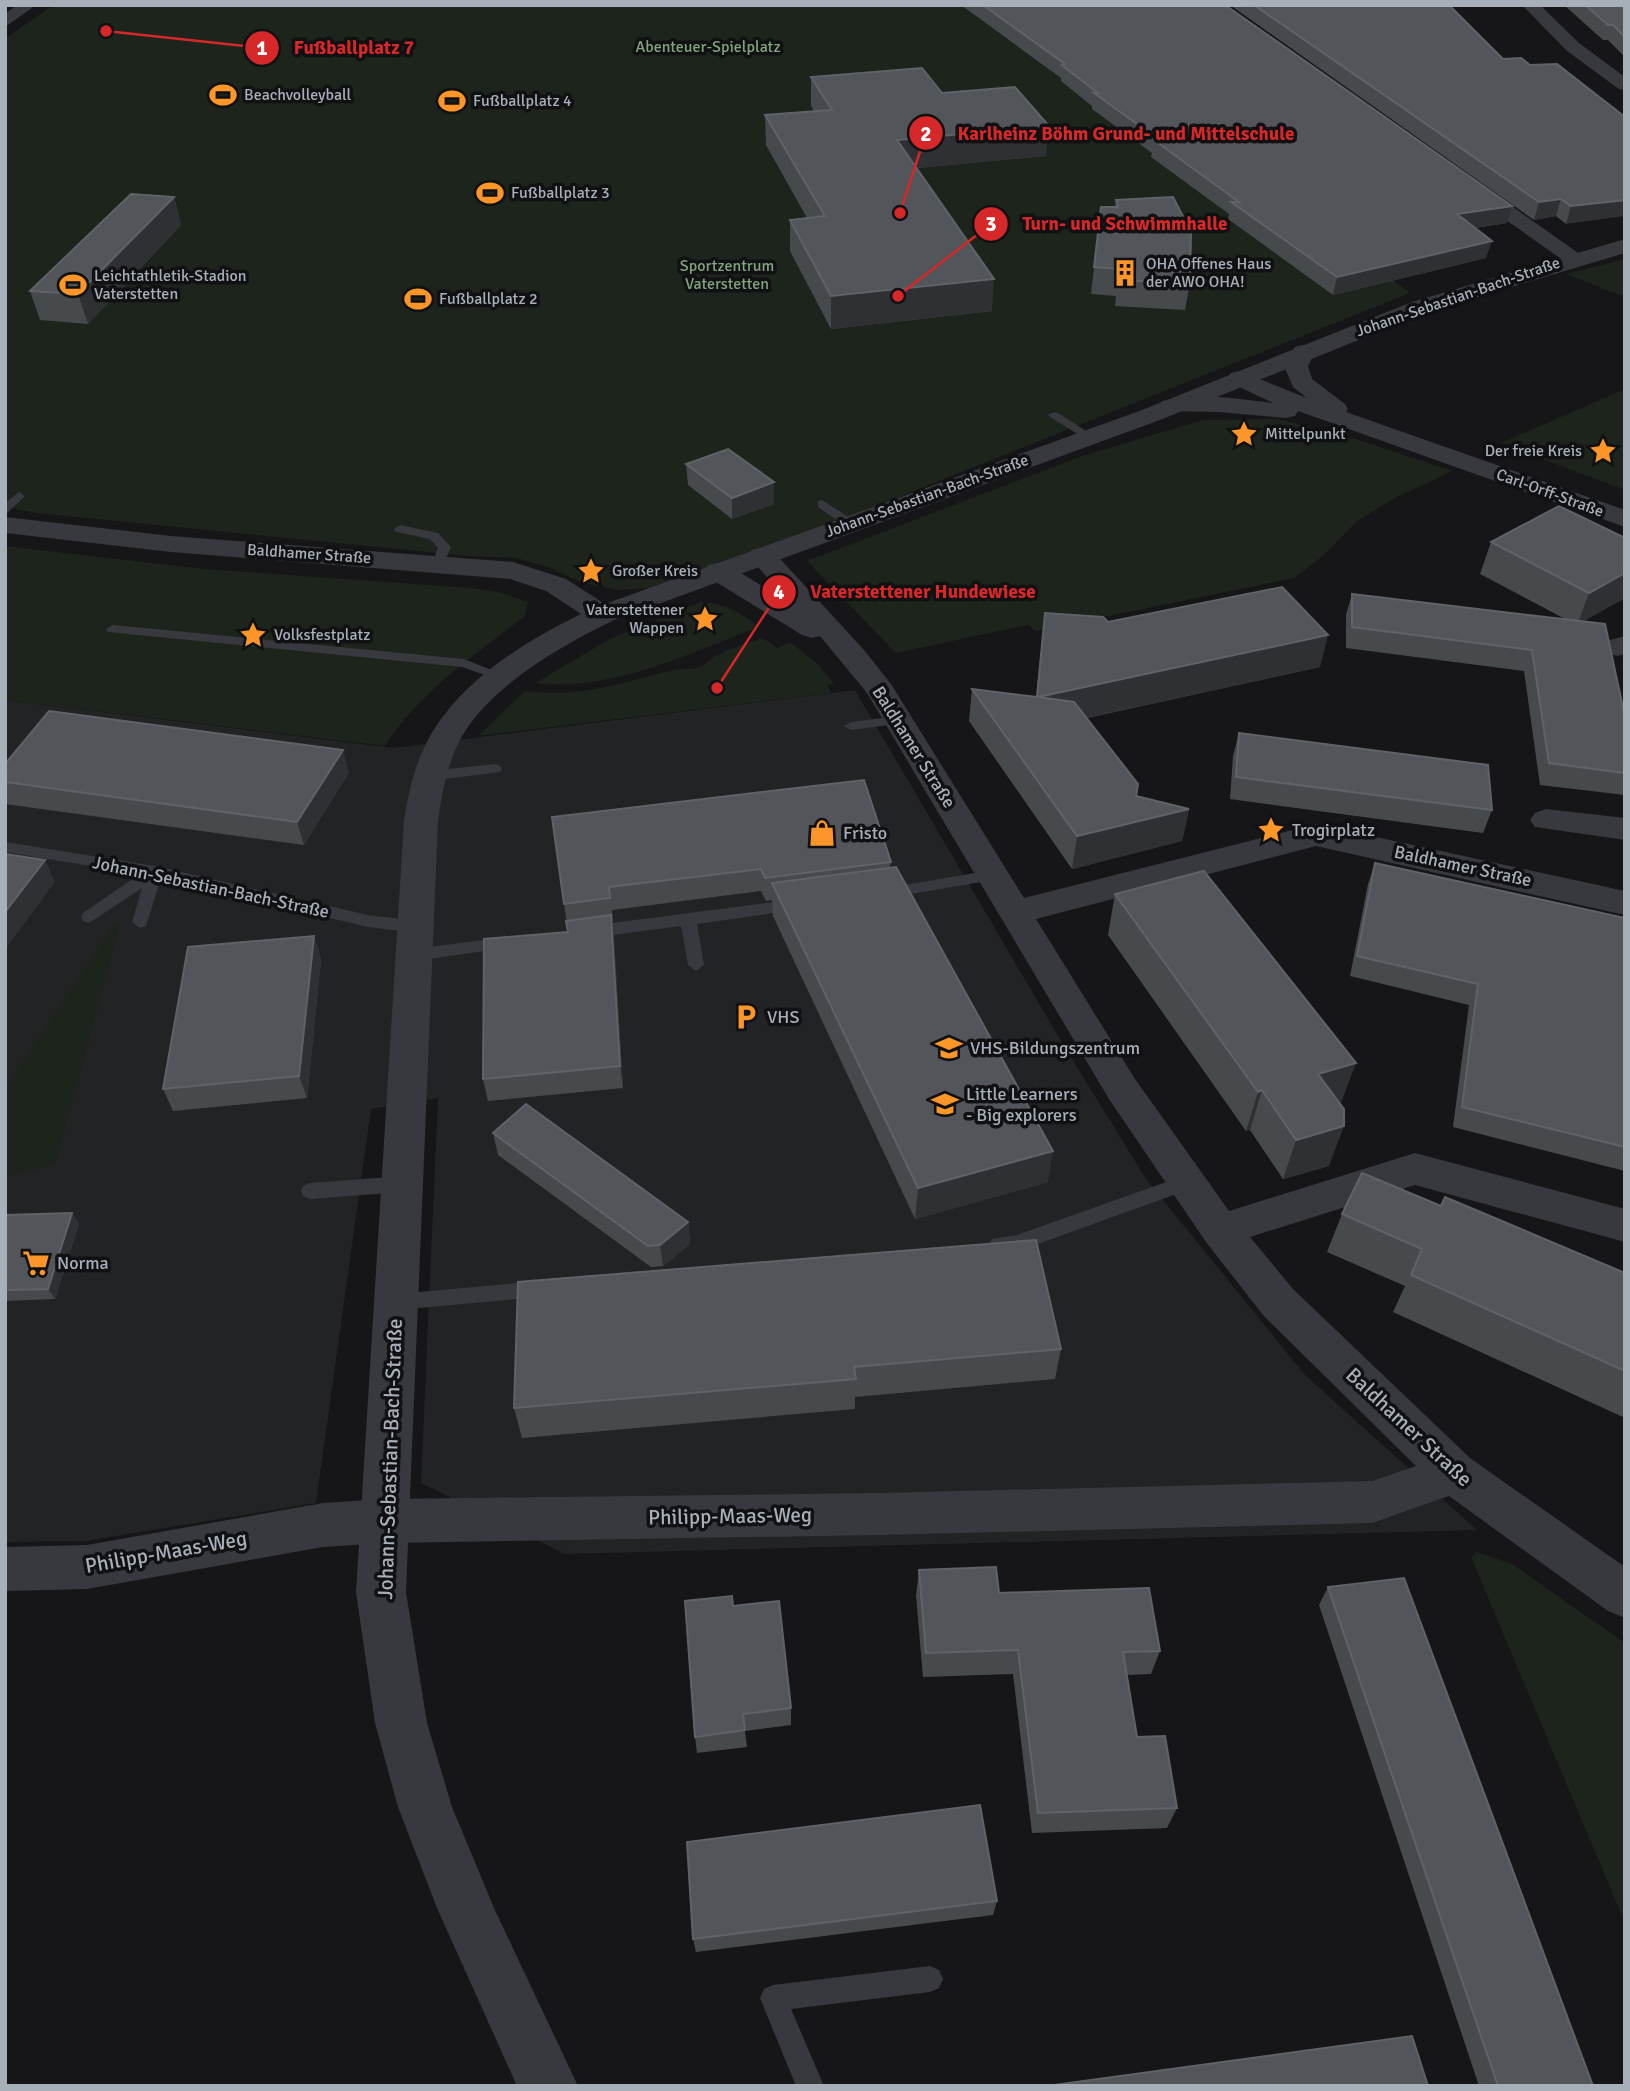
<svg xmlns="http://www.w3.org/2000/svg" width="1630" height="2091" font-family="Signika,sans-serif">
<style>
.built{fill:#222325}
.green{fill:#1c241c}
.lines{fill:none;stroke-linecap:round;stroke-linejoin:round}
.service{fill:#37393e;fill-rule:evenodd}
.minor{fill:#37393e;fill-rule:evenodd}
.tertiary{fill:#37393e;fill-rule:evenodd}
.wall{fill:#474a4d}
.shaded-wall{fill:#2f3033}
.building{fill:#525559;stroke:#5f6368;stroke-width:2}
.labels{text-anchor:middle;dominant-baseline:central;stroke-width:7;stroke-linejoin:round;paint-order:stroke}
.far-park-label{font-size:16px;fill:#81a57d;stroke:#111113}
.far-poi-label{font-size:16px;fill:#a7b0b9;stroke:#111113;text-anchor:start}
.far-street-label{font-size:16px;fill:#a7b0b9;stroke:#111113}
.street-label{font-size:18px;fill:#a7b0b9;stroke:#111113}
.poi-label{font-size:18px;fill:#a7b0b9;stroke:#111113;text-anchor:start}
.near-street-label{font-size:21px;fill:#a7b0b9;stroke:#111113}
.leader{fill:none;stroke:#d62828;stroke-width:2.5}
.callout-dot{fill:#d62828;stroke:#111113;stroke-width:2.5}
.mark-label{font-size:21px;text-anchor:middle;font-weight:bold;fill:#fff}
.callout-label{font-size:19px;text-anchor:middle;font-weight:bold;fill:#d62828;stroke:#111113;stroke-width:7;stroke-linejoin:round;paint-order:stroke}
</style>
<rect width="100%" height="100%" fill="#161618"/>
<path class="built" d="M855,690L1061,1041L1146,1179L1305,1375L1477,1530L565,1554L421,1483L438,1098L371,1109L316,1503L86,1541L5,1542V700L393,748Z"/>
<path class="green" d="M53,5H1058L1100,61L1410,293L819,529L650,588L617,590L581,582L548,567L516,558L468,556L36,513L5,507V39Z
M1625,259V297L1566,274Z
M1625,389V490L1501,443Z
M1277,419L1337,433L1453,471L1395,498L1357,521L1323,556L1294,578L1036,631L1028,625L896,653L807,561L1082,456L1203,420Z
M5,546L204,569L472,588L499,592L528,602L525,616C476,654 418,693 385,746L5,700Z
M701,602C722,603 743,612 758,627C691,653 608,693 535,683L610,639Z
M763,638L777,648L790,642L818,664L834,684L827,685L831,693L478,736L525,691C582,698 619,683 673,670C682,668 691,670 700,667C707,664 711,658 717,655C731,647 749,643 763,638Z
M116,922L120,923L55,1165L5,1176V1090Z
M1477,1552L1512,1564L1625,1643V1923L1471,1557Z"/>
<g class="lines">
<path class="service" d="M1054,412L1058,413L1094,436L1084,438L1050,417L1048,415Z
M19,492L25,496L5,515V503Z
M822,500L856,522V528H848L818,507V501Z
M400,525L438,533L451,547L443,566L438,567L432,563L438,548L430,539L396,532L394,529Z
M113,625L464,659L509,677L502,681L462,667L108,632L106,629Z
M898,716L903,717L905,720L903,723L851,730L844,726L851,722Z
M495,764L500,766L502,769L500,772L429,781L422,776L429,771Z
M5,842L155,866L368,915L417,921L425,927L417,933L368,927L161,878L146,926L140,928L132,922L142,888L89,923L83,921L81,917L83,913L140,874L5,852Z
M993,870L1001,875L999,879L887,898L879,893L887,888Z
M797,899L805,905L803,909L697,924L704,965L696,971L688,965L681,926L589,938L581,932L589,926Z
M505,937L513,943L511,947L415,961L407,955L415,949Z
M1186,1175L1193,1178L1195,1183L1193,1188L1024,1249L999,1253L992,1251L989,1245L992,1239L1017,1235Z
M403,1176L410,1179L412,1184L410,1189L403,1192L310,1199L303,1196L301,1191L303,1186L310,1183Z
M539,1281L546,1283L549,1289L546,1295L539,1297L397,1310L390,1308L387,1302L390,1296L397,1294Z
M930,1966L939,1970L943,1979L939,1988L930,1992L791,2009L824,2086H796L760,1998L764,1989L773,1985Z"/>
<path class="minor" d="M17,5H36L5,27V14Z
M1522,5H1540L1579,43L1625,77V90L1619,89L1567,51Z
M1469,179L1476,181L1581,255L1585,259L1581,263H1567L1462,189L1459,185L1462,181Z
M1303,345L1311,347L1315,352L1308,366L1312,379L1345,404L1348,409L1346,412L1625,510V527L1298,411L1295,416L1286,418L1219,412L1162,411L1159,406L1162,401C1197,392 1238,399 1273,403L1231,383L1227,378L1231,373L1239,371L1307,398L1293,387L1284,366L1295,347Z
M762,548L772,550L864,650L891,684L1024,898L1316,824L1625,891V915L1316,846L1036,919L1135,1079L1229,1211L1415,1153L1625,1209V1242L1415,1185L1250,1237L1293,1289L1470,1458L1625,1567V1618L1608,1611L1449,1496L1372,1523L879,1535L384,1543L323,1547L87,1589L5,1591V1547L87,1545L323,1503L384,1499L879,1493L1372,1481L1416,1466L1263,1315L1206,1242L1109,1099L867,693L820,636L812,638L802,635L708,577L704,571L708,565L718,563L728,565L791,604L748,556L752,550Z
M1625,636V654L1617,656L1607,653L1603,647L1607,641Z
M1546,809L1625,818V840L1535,827L1530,820L1535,813Z"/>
<path class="tertiary" d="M1625,239V253L1428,312L1160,420L612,621C561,646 490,686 461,738C447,764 442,793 438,821L406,1592L427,1723L452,1807L494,1908L578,2086H517L437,1908L398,1807L375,1723L356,1592L404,821C408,796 413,771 424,748C453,686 521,643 581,614L546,591L510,579L171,552L5,533V517L171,536L513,562L566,579L605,604L1142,410L1412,302Z"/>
</g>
<path class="wall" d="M961,5H1225L1507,223L1475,228L1486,258L1333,295L1228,219L1229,214L1151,157L1152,153L1092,109V106L1061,81V78Z
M1230,5H1449L1503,59L1530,65L1625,117L1566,224L1556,216L1534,220Z
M1564,5H1625V57L1608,40H1603Z
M811,77L942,93L1046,156L917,168L992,311L831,329L790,251V220L807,218L766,145L765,115L814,111L811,106Z
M174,197L181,225L88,324L40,320L30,291Z
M1116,200L1190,283L1185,310L1115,306L1116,296L1091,294L1101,207H1115Z
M686,464L774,482V504L732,519L688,485Z
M1625,538V598L1583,621L1625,717V795L1540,785L1524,671L1346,648V615L1352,594L1565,619L1480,574L1491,542Z
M1045,613L1108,622L1320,667L1087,718L1136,796L1189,809L1182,841L1072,869L969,721L972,689L1036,697Z
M1239,733L1492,810L1483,833L1230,799L1233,756Z
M5,764L349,772L304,845L5,804Z
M552,817L891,862L890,867L1048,1182L915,1219L773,916L772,900L766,901L761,891L612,910L613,921H612L614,938L623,1088L488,1101L483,1079L568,932Z
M1375,863L1625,918V1171L1453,1127L1469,1005L1350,976L1368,884Z
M1115,894L1341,1103H1339L1329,1166L1283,1179L1250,1130L1246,1131L1108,935Z
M314,936L321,959L307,1098L173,1111L163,1089Z
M493,1133L688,1222L690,1244L663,1266L651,1267L498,1155Z
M1441,1206L1625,1273V1418L1393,1312L1405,1286L1327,1252L1342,1214Z
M72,1213L79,1224L55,1299L5,1301V1215Z
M518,1282L1061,1349L1055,1379L855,1397V1409L522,1438L514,1408Z
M919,1570L999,1593L1160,1651L1151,1674L1127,1675L1137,1737L1177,1808L1167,1828L1032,1833L1013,1674L923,1677L916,1595Z
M1328,1587L1593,2086H1479L1319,1605Z
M733,1606L791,1708V1725L745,1731L747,1747L697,1753L695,1737Z
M997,1901L993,1915L696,1952L693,1939Z"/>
<path class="shaded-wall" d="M1049,126L1046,156L896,170L897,140Z
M174,197L181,225L88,324L78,294Z
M1561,199L1556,216L1534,220L1539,202Z
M1625,200V216L1566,224L1571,206Z
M1512,206L1507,223L1452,231L1457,214Z
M1492,241L1486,258L1333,295L1337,277Z
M994,279L992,311L831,329V296Z
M774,482V504L732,519V498Z
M1625,573V598L1577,625L1589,593Z
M1328,635L1320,667L1034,729L1038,697Z
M343,750L349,772L304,845L297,822Z
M1189,809L1182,841L1072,869L1077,836Z
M45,860L55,882L5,950V912Z
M611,915L614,938L623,1088L620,1066Z
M314,936L321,959L307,1098L299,1076Z
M1356,1063L1341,1103L1305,1114L1318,1074Z
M1262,1090L1250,1130L1246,1131L1258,1092Z
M1344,1126L1329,1166L1283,1179L1296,1140Z
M1053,1151L1048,1182L915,1219L918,1188Z
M72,1213L79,1224L55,1299L48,1289Z
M688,1222L690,1244L663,1266L660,1245Z"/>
<path class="building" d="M983,5H1225L1512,206L1457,214L1492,241L1337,277L1231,202H1239L1154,140L1158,139L1094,93H1098L1062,65L1065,64Z
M1254,5H1449L1503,59L1521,58L1530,65L1557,64L1625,117V200L1571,206L1561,199L1539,202Z
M1585,5H1625V37L1613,25H1608Z
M922,68L942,93L1015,87L1049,126L897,140L994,279L831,296L790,220L825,216L765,115L832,110L811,77Z
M131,194L174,197L78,294L30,291Z
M1173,197L1191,232L1190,283L1119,280L1120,269L1094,267L1101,207H1118L1116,200Z
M728,449L774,482L732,498L686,464Z
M1559,506L1625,538V573L1589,593L1491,542Z
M1282,587L1328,635L1038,697L1074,702L1138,784L1136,796L1189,809L1077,836L972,689L1037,697L1045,613L1103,617L1108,622Z
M1352,594L1605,624L1625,717V773L1549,763L1532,650L1352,627Z
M49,711L343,750L297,822L5,782V764Z
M1239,733L1488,765L1492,810L1236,777Z
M864,780L891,862L765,878L761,869L609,887L610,898L564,904L552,817Z
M5,854L45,860L5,912Z
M1375,863L1625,918V1147L1462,1107L1478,984L1357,956Z
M896,867L1053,1151L918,1188L772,883Z
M1204,871L1356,1063L1318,1074L1344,1109V1126L1296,1140L1262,1090L1258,1092L1115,894Z
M611,915L620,1066L483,1079L484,939L568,932L566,921Z
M314,936L299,1076L163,1089L188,947Z
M526,1104L688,1222L660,1245L648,1246L493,1133Z
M1362,1173L1441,1206L1445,1197L1625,1273V1371L1411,1275L1422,1249L1342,1214Z
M72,1213L48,1289L5,1290V1215Z
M1036,1240L1061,1349L854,1367L856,1379L514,1408L518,1282Z
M996,1567L999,1593L1149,1588L1160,1651L1123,1652L1137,1737L1165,1736L1177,1808L1038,1813L1018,1650L926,1653L919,1570Z
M1404,1578L1593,2086H1498L1328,1587Z
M732,1596L733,1606L779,1601L791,1708L743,1714L745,1730L695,1737L685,1601Z
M980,1805L997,1901L693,1939L687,1842Z
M1412,2036L1428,2086H1047Z"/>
<defs>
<symbol id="stadium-bare" viewBox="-9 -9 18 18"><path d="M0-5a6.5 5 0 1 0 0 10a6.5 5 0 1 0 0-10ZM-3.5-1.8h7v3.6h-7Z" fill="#fd9629" stroke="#111113" stroke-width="2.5" paint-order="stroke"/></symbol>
<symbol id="building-bare" viewBox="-9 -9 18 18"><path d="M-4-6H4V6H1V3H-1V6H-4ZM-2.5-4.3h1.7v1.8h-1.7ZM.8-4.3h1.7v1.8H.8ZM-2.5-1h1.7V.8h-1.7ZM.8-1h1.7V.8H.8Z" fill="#fd9629" stroke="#111113" stroke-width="2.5" paint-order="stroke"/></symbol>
<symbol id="sight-bare" viewBox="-9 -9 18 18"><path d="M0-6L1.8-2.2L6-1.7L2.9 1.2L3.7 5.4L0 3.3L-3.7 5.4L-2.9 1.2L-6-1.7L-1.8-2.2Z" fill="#fd9629" stroke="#111113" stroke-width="2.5" paint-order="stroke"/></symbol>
<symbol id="shop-bare" viewBox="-9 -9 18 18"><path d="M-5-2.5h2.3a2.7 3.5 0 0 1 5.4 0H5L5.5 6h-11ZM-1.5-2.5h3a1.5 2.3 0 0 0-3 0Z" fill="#fd9629" stroke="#111113" stroke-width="2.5" paint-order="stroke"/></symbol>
<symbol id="parking-bare" viewBox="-9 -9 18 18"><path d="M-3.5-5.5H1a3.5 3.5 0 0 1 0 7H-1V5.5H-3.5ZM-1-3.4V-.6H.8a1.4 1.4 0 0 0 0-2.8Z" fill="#fd9629" stroke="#111113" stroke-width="2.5" paint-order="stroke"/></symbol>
<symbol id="school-bare" viewBox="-9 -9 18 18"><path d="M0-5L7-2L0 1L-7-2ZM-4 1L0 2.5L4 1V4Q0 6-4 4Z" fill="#fd9629" stroke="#111113" stroke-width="2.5" paint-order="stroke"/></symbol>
<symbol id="supermarket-bare" viewBox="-9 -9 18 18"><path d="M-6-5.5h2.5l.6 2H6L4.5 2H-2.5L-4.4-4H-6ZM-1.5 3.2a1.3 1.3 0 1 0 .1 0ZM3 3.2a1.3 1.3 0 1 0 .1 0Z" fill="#fd9629" stroke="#111113" stroke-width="2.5" paint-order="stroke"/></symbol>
</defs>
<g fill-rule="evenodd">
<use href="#stadium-bare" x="204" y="76" width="38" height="38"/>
<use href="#stadium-bare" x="433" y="82" width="38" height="38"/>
<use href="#stadium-bare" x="471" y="174" width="38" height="38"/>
<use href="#building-bare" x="1106" y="254" width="38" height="38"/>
<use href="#stadium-bare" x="54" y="266" width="38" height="38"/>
<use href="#stadium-bare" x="399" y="280" width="38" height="38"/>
<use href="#sight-bare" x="1225" y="415" width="38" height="38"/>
<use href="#sight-bare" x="1584" y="432" width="38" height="38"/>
<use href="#sight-bare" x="572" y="552" width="38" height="38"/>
<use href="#sight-bare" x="686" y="600" width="38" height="38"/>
<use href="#sight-bare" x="234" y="616" width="38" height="38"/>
<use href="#sight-bare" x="1252" y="811" width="38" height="38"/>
<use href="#shop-bare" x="803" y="814" width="38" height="38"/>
<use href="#parking-bare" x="727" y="998" width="38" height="38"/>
<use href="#school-bare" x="930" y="1029" width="38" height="38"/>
<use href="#school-bare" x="926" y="1085" width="38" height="38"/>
<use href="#supermarket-bare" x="17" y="1244" width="38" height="38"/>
</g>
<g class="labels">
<g class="far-park-label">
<text x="708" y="47">Abenteuer-Spielplatz</text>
<text x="727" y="266">Sportzentrum<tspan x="727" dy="18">Vaterstetten</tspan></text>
</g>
<g class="far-poi-label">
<text x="244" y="95">Beachvolleyball</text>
<text x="473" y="101">Fußballplatz 4</text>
<text x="511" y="193">Fußballplatz 3</text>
<text x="1146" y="264">OHA Offenes Haus<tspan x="1146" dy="18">der AWO OHA!</tspan></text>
<text x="94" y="276">Leichtathletik-Stadion<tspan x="94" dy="18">Vaterstetten</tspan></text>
<text x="439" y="299">Fußballplatz 2</text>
<text x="1265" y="434">Mittelpunkt</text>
<text x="1582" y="451" text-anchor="end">Der freie Kreis</text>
<text x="612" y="571">Großer Kreis</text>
<text x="684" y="610" text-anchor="end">Vaterstettener<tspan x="684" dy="18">Wappen</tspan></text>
<text x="274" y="635">Volksfestplatz</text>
</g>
<g class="far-street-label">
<text transform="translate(1458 297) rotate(-19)">Johann-Sebastian-Bach-Straße</text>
<text transform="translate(1550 493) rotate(20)">Carl-Orff-Straße</text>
<text transform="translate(927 496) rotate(-20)">Johann-Sebastian-Bach-Straße</text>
<text transform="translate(309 554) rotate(4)">Baldhamer Straße</text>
</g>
<g class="street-label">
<text transform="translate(914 747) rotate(58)">Baldhamer Straße</text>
<text transform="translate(1463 866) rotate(12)">Baldhamer Straße</text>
<text transform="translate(211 887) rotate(12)">Johann-Sebastian-Bach-Straße</text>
</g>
<g class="poi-label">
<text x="1292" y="830">Trogirplatz</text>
<text x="843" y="833">Fristo</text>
<text x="767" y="1017">VHS</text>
<text x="970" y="1048">VHS-Bildungszentrum</text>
<text x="966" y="1094">Little Learners<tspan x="966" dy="21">- Big explorers</tspan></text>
<text x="57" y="1263">Norma</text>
</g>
<g class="near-street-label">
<text transform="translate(1409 1427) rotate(43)">Baldhamer Straße</text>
<text transform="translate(390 1459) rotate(-88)">Johann-Sebastian-Bach-Straße</text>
<text transform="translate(730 1516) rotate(-1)">Philipp-Maas-Weg</text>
<text transform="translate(166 1552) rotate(-10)">Philipp-Maas-Weg</text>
</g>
</g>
<path class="leader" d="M106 31L262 48M900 213L926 133M898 296L991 224M717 688L779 592"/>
<g class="callout-dot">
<circle cx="106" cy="31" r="7"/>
<circle cx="900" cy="213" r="7"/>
<circle cx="898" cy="296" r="7"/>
<circle cx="717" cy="688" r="7"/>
<circle cx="262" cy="48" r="18"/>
<circle cx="926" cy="133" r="18"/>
<circle cx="991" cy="224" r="18"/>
<circle cx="779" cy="592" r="18"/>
</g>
<g class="mark-label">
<text x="262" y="55">1</text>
<text x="926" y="141">2</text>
<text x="991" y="231">3</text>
<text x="779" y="599">4</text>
</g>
<g class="callout-label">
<text x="354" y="54">Fußballplatz 7</text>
<text x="1126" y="140">Karlheinz Böhm Grund- und Mittelschule</text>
<text x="1125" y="230">Turn- und Schwimmhalle</text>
<text x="923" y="598">Vaterstettener Hundewiese</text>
</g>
<rect width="1630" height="2091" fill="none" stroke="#a7b0b9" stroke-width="14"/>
</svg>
